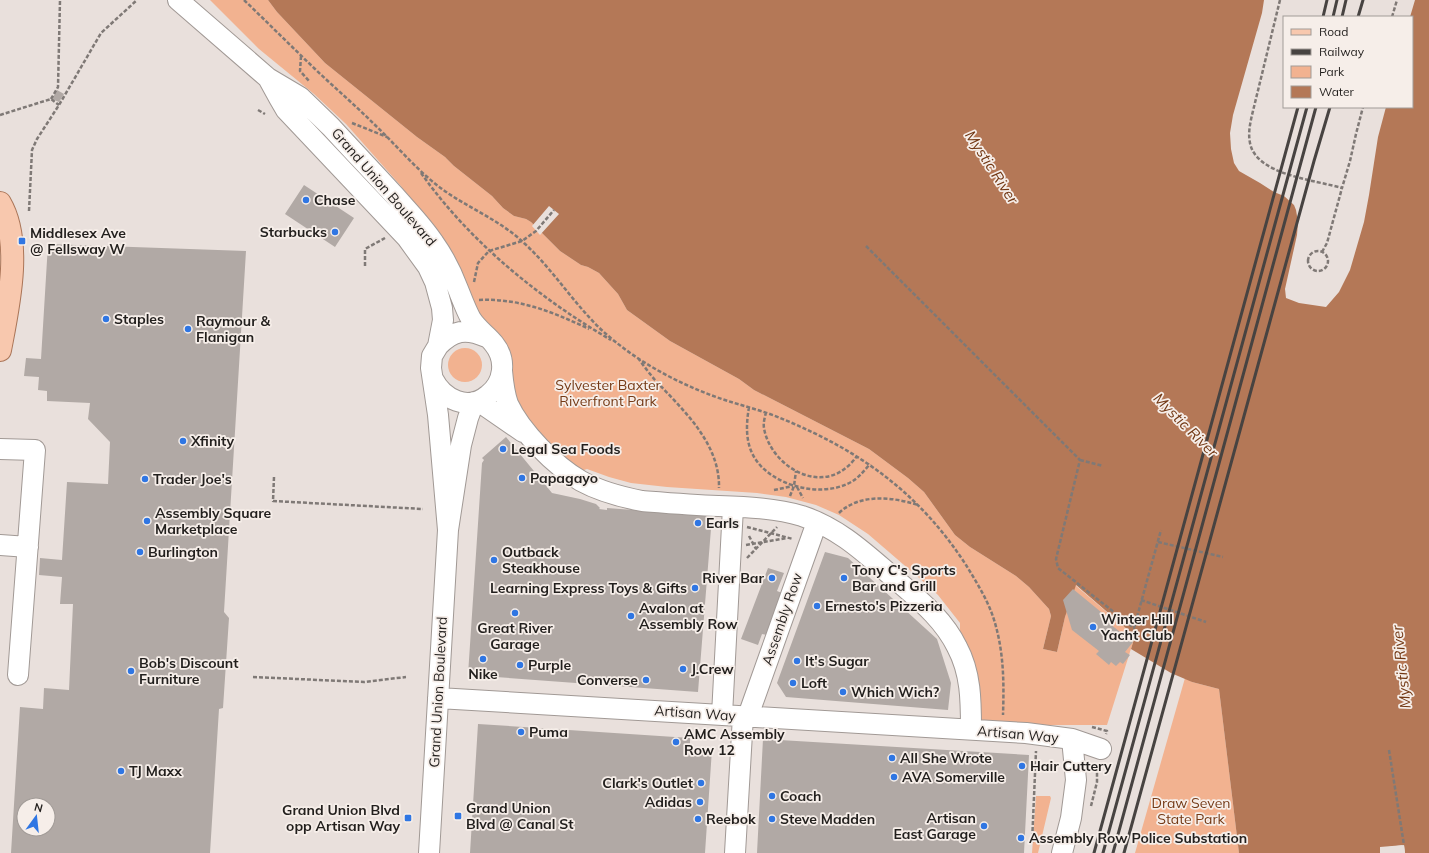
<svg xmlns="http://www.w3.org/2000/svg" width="1429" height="853" font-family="Mulish,sans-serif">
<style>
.green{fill:#f2b290}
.water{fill:#b47857}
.pier{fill:#e9e0dc}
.building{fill:#b1a9a5;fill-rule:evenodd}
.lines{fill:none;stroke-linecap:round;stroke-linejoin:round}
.minor-casing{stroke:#a19995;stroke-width:22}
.major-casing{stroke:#aa7558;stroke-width:24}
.path{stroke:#7f7976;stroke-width:2.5;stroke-dasharray:4 2;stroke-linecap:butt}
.minor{stroke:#fff;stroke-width:20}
.major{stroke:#f8c8ae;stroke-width:22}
.rail{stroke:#474341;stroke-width:3}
.poi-dot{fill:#2f76e3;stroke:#f6eee9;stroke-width:1.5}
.labels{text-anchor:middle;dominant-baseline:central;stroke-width:3.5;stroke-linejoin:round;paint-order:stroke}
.street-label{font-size:14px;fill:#221f1d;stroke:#f6eee9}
.poi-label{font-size:14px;font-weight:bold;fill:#221f1d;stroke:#f6eee9;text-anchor:start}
.park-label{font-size:14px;fill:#753a16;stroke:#f6eee9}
.water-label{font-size:15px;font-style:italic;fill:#723713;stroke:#f6eee9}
</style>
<rect width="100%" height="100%" fill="#e9e0dc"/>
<path class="green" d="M210,0H268L277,12L325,63L417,137L445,157L454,166L492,196L503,208L514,216L526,219L531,222L560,251L581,265L588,267L599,273L618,294L627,310L670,341L739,379L754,390L869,449L908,478L924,492L955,535L970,547L1016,576L1029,587L1049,609L1051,616L1043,649L1057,652L1065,617L1075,585L1135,636L1107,725H1044L979,720L960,637V623L938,595L925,583L868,534L839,515L816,505L786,497L757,493L667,487L631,483L609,477L587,469L581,471L547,444L517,405L477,313L430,222L400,185L346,124L314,94L259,49Z
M448 365a17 17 0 1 1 34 0a17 17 0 1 1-34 0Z
M1185,678L1192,682L1219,689L1239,853H1135Z
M1036,796H1050L1051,798L1038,853H1032Z"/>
<path class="water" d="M268,0H1264L1262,13L1233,115L1230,133L1231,149L1234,163L1239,171L1260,183L1274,192L1284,196L1294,205L1296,210L1298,222L1297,235L1285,289L1286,298L1299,303L1326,307L1339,292L1350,270L1364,222L1369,195L1378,137L1386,107H1412V17H1410L1415,0H1429V853H1405L1404,845L1380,848V853H1239L1219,689L1192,682L1171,673L1131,649L1135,636L1076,585L1065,617L1057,652L1043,649L1051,616L1049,609L1029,587L1016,576L970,547L955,535L924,492L908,478L869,449L754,390L739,379L670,341L627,310L618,294L599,273L588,267L581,265L560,251L531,222L526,219L514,216L503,208L492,196L454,166L445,157L417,137L325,63L277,12Z"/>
<path class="pier" d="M549,206L559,214L540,235L532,226Z
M1404,845L1405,853H1403L1402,847L1382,849V853H1380V847Z"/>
<path class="building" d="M57,90L64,94L59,102L52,99Z
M304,185L354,218L335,247L285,214Z
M48,244L246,251L224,612L229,618L223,708L219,709L210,853H11L20,707L43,709L44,688L69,690L73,604H60L62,577L39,575L40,558L62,560L67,482L108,484L110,442L88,419L90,403L47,401V391L38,390L39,377L24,376L26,358L41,359ZM24,805H48V829H24Z
M506,437L552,493L580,499L596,504L600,508L599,509L607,510V508L712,516L698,692L468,675L482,463L484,460L482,458Z
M825,552L848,558L937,639L951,683L948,710L786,697L777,683Z
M768,568L784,573L777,591L782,593L767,635L762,634L758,645L741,639Z
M1073,589L1112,621L1110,624L1133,642L1125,652L1130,655L1123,664L1120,662L1116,666L1111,662L1109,665L1096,654L1099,651L1072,630L1063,600Z
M478,724L690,738V748L712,749L705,853H470Z
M763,739L1029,755L1024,853H757Z"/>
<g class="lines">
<defs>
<path id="minor" d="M178,0L268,78L300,97L331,127C352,150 374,173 395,196C408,211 423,226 434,243C444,257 452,273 458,289C462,299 466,310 471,319C477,329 487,335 494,344C507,360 504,383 488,395C468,412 443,399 433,379
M268,78L279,98L286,110L407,238L428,267L435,282L442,308L443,320L438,346L432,356L431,368L438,415L448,530
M438,346C453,330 466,328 486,337
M502,371C503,382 504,393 508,404C521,432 555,466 581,481C601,492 621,497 642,501C668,503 693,505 718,506C746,507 775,508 802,516C839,528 866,554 894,578C918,599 943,618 957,647C971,673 971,701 971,729
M478,401L523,432
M0,449L35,450L18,675
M0,545L28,547
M438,698L1026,733L1072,739L1101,749
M722,715L733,507
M748,716L817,522
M429,853L448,530L461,445L468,418L474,402
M735,853L743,716
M1062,853L1071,818L1076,780L1072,739"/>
<path id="major" d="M0,203C23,242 8,308 0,350"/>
</defs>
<use href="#minor" class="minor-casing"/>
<use href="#major" class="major-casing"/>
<path class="path" d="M244,0C268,23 291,46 315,69C335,88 356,106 375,125C396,145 415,168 438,186C465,207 499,219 524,243C558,274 580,315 617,343C648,368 690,389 728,401C747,407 767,412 785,420C862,452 920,494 966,565C977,583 989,602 995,623C1004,654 1004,684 1003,715
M1280,0L1252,115C1250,124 1248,133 1250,143C1256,175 1315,180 1342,188L1350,161L1356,134L1363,107
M1392,17L1397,0
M301,56L300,71L309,81
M51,99L58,87L60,0
M258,110L265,114
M0,115L51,99L59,105
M352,123L387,137
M421,173C470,242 539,298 611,340
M29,211L32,150L37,139L59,105L101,33L137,0
M866,246L1080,460L1056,559L1058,568L1134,628L1161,530
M1308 261a10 10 0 1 1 20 0a10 10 0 1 1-20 0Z
M1322,252L1327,243L1342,188
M365,266V249L385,238
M474,282L478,263L489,251L522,241L536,231L554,210
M479,300C519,298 553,312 589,329
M638,358C643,365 649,373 655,380C683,410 720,443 719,488
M749,407C746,425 745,444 756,460C774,486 819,497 847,484C857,480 863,472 870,464
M766,412C765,417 763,423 764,428C769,459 805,487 836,474C845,470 852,463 857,456
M1080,460L1103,466
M274,477L273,501L423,509
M797,487L803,498
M774,490L793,486
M790,496L794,486L796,471
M839,513C860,493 893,497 918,505
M747,527L793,539
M749,536L756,549
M1158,542L1223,557
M746,545L787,538
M747,558L777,527
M1141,600L1206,622
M253,677L364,682L406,677
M1092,727L1107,731L1106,734
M1389,750L1404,845
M1091,806L1097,782V766
M1032,843L1036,751"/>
<use href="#minor" class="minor"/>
<use href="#major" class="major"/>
<path class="rail" d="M1323,17L1327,0
M1333,17L1337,0
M1342,17L1346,0
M1358,17L1363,0
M1094,853L1298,107
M1103,853L1307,107
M1113,853L1316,107
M1124,853L1314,161L1330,107"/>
</g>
<g class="poi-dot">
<circle cx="306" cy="200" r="4"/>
<circle cx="335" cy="232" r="4"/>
<rect x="18" y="237" width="8" height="8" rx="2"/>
<circle cx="106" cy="319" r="4"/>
<circle cx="188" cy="329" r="4"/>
<circle cx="183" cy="441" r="4"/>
<circle cx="503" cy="449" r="4"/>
<circle cx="522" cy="478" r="4"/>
<circle cx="145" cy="479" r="4"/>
<circle cx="147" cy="521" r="4"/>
<circle cx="698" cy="523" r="4"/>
<circle cx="140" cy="552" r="4"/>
<circle cx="494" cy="560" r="4"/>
<circle cx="772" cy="578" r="4"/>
<circle cx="844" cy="578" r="4"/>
<circle cx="695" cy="588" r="4"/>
<circle cx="817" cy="606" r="4"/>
<circle cx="515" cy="613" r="4"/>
<circle cx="631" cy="616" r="4"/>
<circle cx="1093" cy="627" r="4"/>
<circle cx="483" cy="659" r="4"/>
<circle cx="797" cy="661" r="4"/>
<circle cx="520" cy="665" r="4"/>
<circle cx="683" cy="669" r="4"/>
<circle cx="131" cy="671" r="4"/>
<circle cx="646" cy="680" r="4"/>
<circle cx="793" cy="683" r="4"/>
<circle cx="843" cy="692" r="4"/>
<circle cx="521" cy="732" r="4"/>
<circle cx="676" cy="742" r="4"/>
<circle cx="892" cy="758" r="4"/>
<circle cx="1022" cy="766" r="4"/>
<circle cx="121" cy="771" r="4"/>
<circle cx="894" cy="777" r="4"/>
<circle cx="701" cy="783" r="4"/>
<circle cx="772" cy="796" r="4"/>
<circle cx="700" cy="802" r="4"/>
<rect x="454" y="812" width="8" height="8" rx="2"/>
<rect x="404" y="814" width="8" height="8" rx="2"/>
<circle cx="698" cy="819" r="4"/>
<circle cx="772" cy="819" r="4"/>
<circle cx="984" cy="826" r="4"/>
<circle cx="1021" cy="838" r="4"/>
</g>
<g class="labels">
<g class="street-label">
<text transform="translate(384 187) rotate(49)">Grand Union Boulevard</text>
<text transform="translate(782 619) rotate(-71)">Assembly Row</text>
<text transform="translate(438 692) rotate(-87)">Grand Union Boulevard</text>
<text transform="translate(695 713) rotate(4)">Artisan Way</text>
<text transform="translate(1018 734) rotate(5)">Artisan Way</text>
</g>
<g class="poi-label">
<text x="314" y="200">Chase</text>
<text x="327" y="232" text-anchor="end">Starbucks</text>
<text x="30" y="233">Middlesex Ave<tspan x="30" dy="16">@ Fellsway W</tspan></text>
<text x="114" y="319">Staples</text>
<text x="196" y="321">Raymour &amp;<tspan x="196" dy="16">Flanigan</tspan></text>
<text x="191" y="441">Xfinity</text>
<text x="511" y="449">Legal Sea Foods</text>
<text x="530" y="478">Papagayo</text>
<text x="153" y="479">Trader Joe's</text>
<text x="155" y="513">Assembly Square<tspan x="155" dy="16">Marketplace</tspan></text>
<text x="706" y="523">Earls</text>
<text x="148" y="552">Burlington</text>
<text x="502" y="552">Outback<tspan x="502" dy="16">Steakhouse</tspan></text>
<text x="852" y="570">Tony C's Sports<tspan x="852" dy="16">Bar and Grill</tspan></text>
<text x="764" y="578" text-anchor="end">River Bar</text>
<text x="687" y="588" text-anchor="end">Learning Express Toys &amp; Gifts</text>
<text x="825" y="606">Ernesto's Pizzeria</text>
<text x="639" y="608">Avalon at<tspan x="639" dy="16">Assembly Row</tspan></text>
<text x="1101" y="619">Winter Hill<tspan x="1101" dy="16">Yacht Club</tspan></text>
<text x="515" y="628" text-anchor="middle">Great River<tspan x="515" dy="16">Garage</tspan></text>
<text x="805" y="661">It's Sugar</text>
<text x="139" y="663">Bob's Discount<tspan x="139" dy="16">Furniture</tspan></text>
<text x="528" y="665">Purple</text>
<text x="691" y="669">J.Crew</text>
<text x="483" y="674" text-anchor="middle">Nike</text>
<text x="638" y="680" text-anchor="end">Converse</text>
<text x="801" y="683">Loft</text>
<text x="851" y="692">Which Wich?</text>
<text x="529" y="732">Puma</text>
<text x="684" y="734">AMC Assembly<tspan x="684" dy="16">Row 12</tspan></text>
<text x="900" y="758">All She Wrote</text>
<text x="1030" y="766">Hair Cuttery</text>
<text x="129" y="771">TJ Maxx</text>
<text x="902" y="777">AVA Somerville</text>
<text x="693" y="783" text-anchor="end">Clark's Outlet</text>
<text x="780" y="796">Coach</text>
<text x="692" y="802" text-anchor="end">Adidas</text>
<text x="466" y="808">Grand Union<tspan x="466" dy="16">Blvd @ Canal St</tspan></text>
<text x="400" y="810" text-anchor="end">Grand Union Blvd<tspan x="400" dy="16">opp Artisan Way</tspan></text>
<text x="976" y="818" text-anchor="end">Artisan<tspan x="976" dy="16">East Garage</tspan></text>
<text x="706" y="819">Reebok</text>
<text x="780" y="819">Steve Madden</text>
<text x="1029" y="838">Assembly Row Police Substation</text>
</g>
<g class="park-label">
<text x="608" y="385">Sylvester Baxter<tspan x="608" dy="16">Riverfront Park</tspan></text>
<text x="1191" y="803">Draw Seven<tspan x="1191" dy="16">State Park</tspan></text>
</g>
<g class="water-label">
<text transform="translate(992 167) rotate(57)">Mystic River</text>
<text transform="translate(1186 425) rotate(45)">Mystic River</text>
<text transform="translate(1401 667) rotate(-96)">Mystic River</text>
</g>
</g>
<rect x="1283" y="16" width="130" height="92" fill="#f6eee9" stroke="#a19b97"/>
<rect x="1291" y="29" width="20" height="6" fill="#f8c8ae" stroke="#a19b97"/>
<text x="1319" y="36" font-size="12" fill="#221f1d">Road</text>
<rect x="1291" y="49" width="20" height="6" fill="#474341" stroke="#a19b97"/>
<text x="1319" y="56" font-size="12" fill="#221f1d">Railway</text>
<rect x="1291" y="66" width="20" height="12" fill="#f2b290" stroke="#a19b97"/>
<text x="1319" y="76" font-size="12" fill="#221f1d">Park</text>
<rect x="1291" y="86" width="20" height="12" fill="#b47857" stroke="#a19b97"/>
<text x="1319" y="96" font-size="12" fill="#221f1d">Water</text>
<g transform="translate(36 817) rotate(15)"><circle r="19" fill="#f6eee9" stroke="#a19b97"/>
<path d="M0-3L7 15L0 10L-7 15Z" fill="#2f76e3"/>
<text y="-6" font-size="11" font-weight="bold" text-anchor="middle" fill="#221f1d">N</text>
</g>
</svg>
